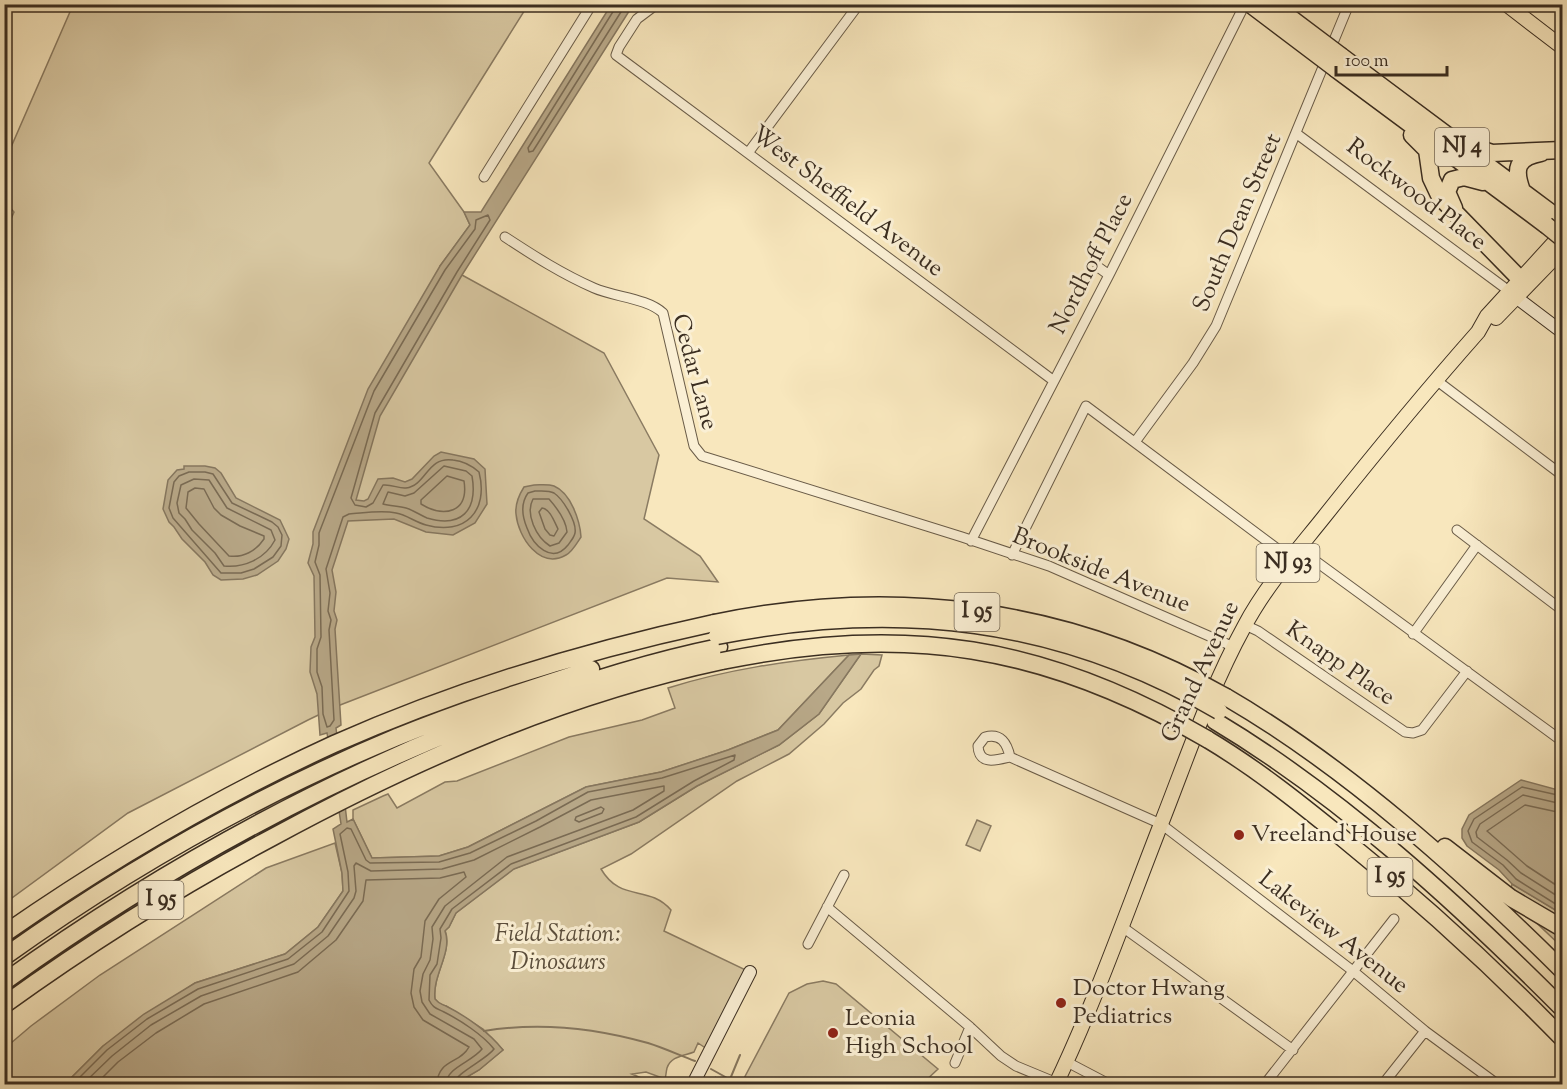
<svg xmlns="http://www.w3.org/2000/svg" width="1567" height="1089" font-family="'Sorts Mill Goudy',serif">
<style>
.green{fill:#d8c8a2;stroke:#8a7b62;stroke-width:1.5}
.water{fill:#b8a888;stroke:#86775f;stroke-width:1.5}
.lines{fill:none;stroke-linecap:round;stroke-linejoin:round}
.shore{stroke:#7a6b54;stroke-width:1.5}
.stream{stroke:#86775f;stroke-width:2}
.street-casing{stroke:#6a5c48;stroke-width:11}
.secondary-casing{stroke:#3b2e21;stroke-width:14}
.primary-casing{stroke:#3b2e21;stroke-width:16}
.highway-casing{stroke:#3b2e21;stroke-width:19}
.street{stroke:#faefd4;stroke-width:9}
.secondary{stroke:#faefd4;stroke-width:12}
.primary{stroke:#f8e7bd;stroke-width:14}
.highway{stroke:#f8e7bd;stroke-width:16}
.rail{stroke:#3b2e21;stroke-width:2;stroke-dasharray:10 10;stroke-linecap:butt}
.highway-bridge-casing{stroke:#3b2e21;stroke-width:19;stroke-linecap:butt}
.highway-bridge{stroke:#f8e7bd;stroke-width:16}
.poi-dot{fill:#8f2418;stroke:#faefd4;stroke-width:2}
.labels{text-anchor:middle;dominant-baseline:central;stroke-width:6;stroke-linejoin:round;paint-order:stroke}
.shield{fill:#faefd4;stroke:#746857;stroke-width:1.5}
.shield-label{font-size:22px;font-weight:bold;fill:#3b2e21}
.street-label{font-size:24px;fill:#3b2e21;stroke:#faefd4}
.poi-label{font-size:24px;fill:#3b2e21;stroke:#faefd4;text-anchor:start}
.park-label{font-size:24px;font-style:italic;fill:#5a4d3b;stroke:#faefd4}
</style>
<rect width="100%" height="100%" fill="#f8e7bd"/>
<filter id="stains"><feTurbulence type="fractalNoise" baseFrequency=".00333" numOctaves="4"/><feColorMatrix values="0 0 0 0 .2 0 0 0 0 .09 0 0 0 0 .02 0 0 0 .5 -.17"/></filter>
<radialGradient id="worn" r=".72"><stop offset=".6" stop-color="#630" stop-opacity="0"/><stop offset="1" stop-color="#630" stop-opacity=".3"/></radialGradient>
<path class="green" d="M73,5H528L429,163L464,212L470,225L440,266L462,275L604,353L659,455L644,519L700,556L718,582L667,578L335,707L308,720L128,813L5,903L4,235L14,212L5,201V161Z
M861,654L882,655L879,666L874,670L861,689L843,703L824,724L789,754L737,781L631,854L601,869C621,903 648,884 671,910L664,931L750,972L710,1051L698,1043L694,1052C684,1056 671,1056 667,1068C666,1072 666,1076 665,1079L646,1072L632,1074L655,1084H455L479,1070L503,1050L483,1029L446,1006L439,1004L435,999C432,975 453,952 445,930L449,927L456,913L513,869L639,822L697,786L779,745L819,714Z
M849,655L778,730L728,750L661,772L586,787L468,847L439,856L372,858L353,819V810L383,796L388,794L397,808L445,782L457,781L569,737L642,720L675,708L668,688C728,669 787,661 849,655Z
M977,820L991,826L980,851L966,845Z
M335,843L342,873L343,891L318,927L285,954L195,983L103,1046L65,1084H5L4,1049L31,1026L100,975L266,868Z
M1512,884L1562,914V947L1509,897Z
M823,981L836,984L938,1069L922,1084H741L789,993L807,984Z"/>
<path class="water" d="M611,5H633L462,275L380,416L356,500L364,501L368,499L378,479L393,478L405,482L412,479L434,456L441,452L474,459L485,469L487,504L475,523L453,535L426,532L394,519L348,521L332,570L336,592L334,611L337,620L335,629L341,725L336,728L347,822L353,819L372,858L439,856L468,847L586,787L661,772L728,750L778,730L849,655L861,654L819,714L779,745L697,786L639,822L514,869L456,913L449,927L445,931C453,952 432,975 435,999C439,1004 441,1004 446,1006C466,1016 490,1033 503,1050L479,1070L455,1084H65L103,1046L144,1014L195,983L285,954L318,927L343,891L342,873L333,829L341,824L327,733L320,735L317,694L310,672L311,647L315,637L314,576L308,563L313,544V532L368,389L440,266L470,225L464,212H481Z
M184,466H205L215,468L221,473L236,498L280,520L289,539L286,549L278,561L257,575L243,579L221,580L213,575L205,562L182,539L174,527L169,522L163,509L168,480L177,470L184,469Z
M534,485C541,485 548,484 554,486C571,493 580,521 581,537C577,543 572,552 566,555C540,570 518,537 516,514C515,505 519,495 524,487Z
M1521,780L1562,791V914L1512,884L1499,870L1467,846L1462,838V829L1469,815Z"/>
<g class="lines">
<path class="shore" d="M615,4L614,10L528,148L529,152L533,151L626,4
M488,215L490,220L457,272L375,413L351,498L355,505L366,507L373,503L383,485C392,484 399,489 406,488C427,485 427,456 453,460C464,461 471,465 479,472C489,511 465,536 426,525C415,522 407,515 396,513C381,510 364,513 349,514L343,517L326,569L330,593L328,611L331,620L329,630L334,720L330,726L327,727L323,714L322,687L317,672V649L321,637L320,575L315,562L319,545V533L374,391L445,270L475,229L476,220Z
M444,466L466,471L472,476C478,511 461,528 427,518C420,515 413,510 406,508C398,506 390,506 383,504L388,492L405,496L414,493Z
M189,472H205L213,474L232,503L272,522L278,527L282,535L281,546L273,557L254,569L241,573H221L173,518L169,508L174,482L179,476Z
M447,476L464,481C469,513 444,518 421,504V500Z
M194,479L209,480L227,508L271,530L275,540C265,559 244,568 224,566L215,553L192,530L185,519L179,513L177,503L181,485Z
M195,488L204,489L214,508L221,515L240,526L264,536V539C256,551 243,558 229,556L199,524L186,508L188,492Z
M535,491C541,491 549,490 554,493C563,499 577,522 575,533C574,538 570,542 568,545C552,565 533,545 527,528C522,516 520,504 528,493Z
M533,499H549C557,508 566,520 567,532L559,543L550,546C536,537 525,514 533,499Z
M542,508C550,509 554,521 558,529L554,536L550,535L545,529L539,512Z
M1562,796L1522,787L1474,819L1468,831L1472,842L1503,865L1516,879L1562,908
M1562,804L1523,795L1480,824L1476,832L1477,837L1507,860L1521,873L1562,899
M601,807L604,809L602,813L579,822L575,820L576,817Z
M1562,813L1525,805L1487,831L1527,866L1562,889
M73,1084L107,1050L147,1019L198,989L288,959L322,932L349,891L348,872L340,834L347,828L351,829L366,860L370,863L439,862L470,853L536,821L588,792L662,778L735,755L734,760L694,781L636,817L511,864L452,909L440,929L441,938L437,964L430,975L429,1000C433,1008 436,1008 444,1012C460,1020 483,1035 494,1049C486,1060 455,1073 454,1084
M83,1084L112,1056L151,1025L201,996L294,964L328,936L354,898L356,891L354,866L356,863L371,871L442,869L474,860L540,827L591,800L664,786V791L633,810L507,857L445,906L432,927L433,939L430,960L423,974L420,991L422,1002L430,1014L474,1039L482,1049C472,1062 447,1067 446,1084
M96,1084L118,1062L156,1033L204,1004L298,972L336,940L363,901L366,880L440,878L464,872L466,877L439,899L425,921L421,957L414,969L411,993L414,1007L423,1020L469,1047C460,1064 438,1059 437,1084"/>
<path class="stream" d="M484,1031C538,1022 595,1028 648,1043C664,1048 679,1055 695,1061
M711,1069L729,1079
M728,1084L740,1055"/>
<defs>
<path id="street" d="M657,4L637,19L619,47L616,55L1054,381
M1297,134L1509,291
M748,153L859,4
M484,177L592,4
M505,237C534,256 562,274 594,288C614,297 647,298 663,313L694,446L702,456L962,537L1049,566L1234,647
M1098,267L1109,275
M1436,380L1562,475
M1135,442L1193,363L1216,326L1349,4
M1457,530L1562,610
M971,541L1109,275L1245,4
M1299,549L1562,741
M1012,555L1086,406L1291,559
M1245,625L1258,631L1405,732L1413,733L1422,730L1467,671
M1413,634L1477,545
M1010,757C1007,743 1001,733 985,737L978,746C979,766 997,760 1010,757L1161,824L1353,971L1425,1031L1497,1084
M827,907L970,1027L1001,1056L1016,1066L1057,1083
M1121,926L1293,1050
M808,944L844,875
M1067,1062L1109,1084
M955,1063L970,1027
M1265,1084L1394,919
M1383,1084L1425,1031"/>
<path id="secondary" d="M1517,298L1562,332
M693,1084L750,972"/>
<path id="primary" d="M1506,4L1562,47
M1496,318L1562,250
M1056,1084C1096,1000 1127,911 1161,824C1187,758 1210,689 1244,627C1265,587 1296,552 1324,517C1374,454 1425,392 1478,332L1487,316L1562,234"/>
<path id="highway" d="M1341,56L1562,221
M1336,69L1546,225
M1412,135L1427,150L1431,178L1440,197L1520,279
M1469,145L1492,153L1562,150
M1522,191C1514,169 1516,158 1541,153
M1454,208L1447,192L1452,180L1464,177L1483,182
M1226,697C1348,768 1462,871 1562,970
M1215,721C1342,797 1458,904 1562,1008
M1207,739C1254,767 1297,801 1340,836C1418,899 1492,966 1562,1038
M1445,847L1511,898L1562,928
M4,934C109,861 218,797 334,744C456,690 584,651 714,623
M4,957C127,869 258,795 397,737C461,711 526,690 591,669
M4,982C147,879 301,793 464,727C547,694 631,665 719,647
M4,1005C90,943 179,887 273,837C415,760 563,695 722,661"/>
</defs>
<use href="#street" class="street-casing"/>
<use href="#secondary" class="secondary-casing"/>
<use href="#primary" class="primary-casing"/>
<use href="#highway" class="highway-casing"/>
<use href="#street" class="street"/>
<use href="#secondary" class="secondary"/>
<use href="#primary" class="primary"/>
<use href="#highway" class="highway"/>
<path class="rail" d="M713,1084L716,1077"/>
<defs>
<path id="highway-bridge" d="M1250,4L1336,69
M1272,4L1341,56
M1546,225L1562,238
M714,623C892,586 1066,606 1226,697
M717,636C897,600 1059,618 1219,711
M722,661C905,623 1045,645 1207,739"/>
</defs>
<use href="#highway-bridge" class="highway-bridge-casing"/>
<use href="#highway-bridge" class="highway-bridge"/>
</g>
<g class="poi-dot">
<circle cx="1239" cy="835" r="6"/>
<circle cx="1061" cy="1003" r="6"/>
<circle cx="833" cy="1033" r="6"/>
</g>
<g class="labels">
<g class="shield">
<rect x="1435" y="128" width="54" height="38" rx="4.5"/>
<rect x="1256.5" y="544" width="63" height="38" rx="4.5"/>
<rect x="954.5" y="593" width="45" height="38" rx="4.5"/>
<rect x="1367.5" y="858" width="45" height="38" rx="4.5"/>
<rect x="138.5" y="881" width="45" height="38" rx="4.5"/>
</g>
<g class="shield-label">
<text x="1462" y="147">NJ 4</text>
<text x="1288" y="563">NJ 93</text>
<text x="977" y="612">I 95</text>
<text x="1390" y="877">I 95</text>
<text x="161" y="900">I 95</text>
</g>
<g class="street-label">
<text transform="translate(1416 195) rotate(37)">Rockwood Place</text>
<text transform="translate(847 202) rotate(37)">West Sheffield Avenue</text>
<text transform="translate(1238 223) rotate(-67)">South Dean Street</text>
<text transform="translate(1092 264) rotate(-63)">Nordhoff Place</text>
<text transform="translate(694 372) rotate(75)">Cedar Lane</text>
<text transform="translate(1101 571) rotate(22)">Brookside Avenue</text>
<text transform="translate(1340 664) rotate(35)">Knapp Place</text>
<text transform="translate(1201 672) rotate(-65)">Grand Avenue</text>
<text transform="translate(1333 933) rotate(38)">Lakeview Avenue</text>
</g>
<g class="poi-label">
<text x="1251" y="835">Vreeland House</text>
<text x="1073" y="989">Doctor Hwang<tspan x="1073" dy="28">Pediatrics</tspan></text>
<text x="845" y="1019">Leonia<tspan x="845" dy="28">High School</tspan></text>
</g>
<g class="park-label">
<text x="558" y="935">Field Station:<tspan x="558" dy="28">Dinosaurs</tspan></text>
</g>
</g>
<rect width="1567" height="1089" fill="none" stroke="#f8e7bd" stroke-width="24"/>
<rect x="6" y="6" width="1555" height="1077" fill="none" stroke="#3b2e21" stroke-width="3"/>
<rect x="12" y="12" width="1543" height="1065" fill="none" stroke="#3b2e21" stroke-width="1.5"/>
<path d="M1336 66v9h111v-9" fill="none" stroke="#3b2e21" stroke-width="3"/>
<text x="1345" y="66" font-size="18" fill="#3b2e21" stroke="#faefd4" stroke-width="4.5" paint-order="stroke">100 m</text>
<rect width="100%" height="100%" filter="url(#stains)"/>
<rect width="100%" height="100%" fill="url(#worn)"/>
</svg>
